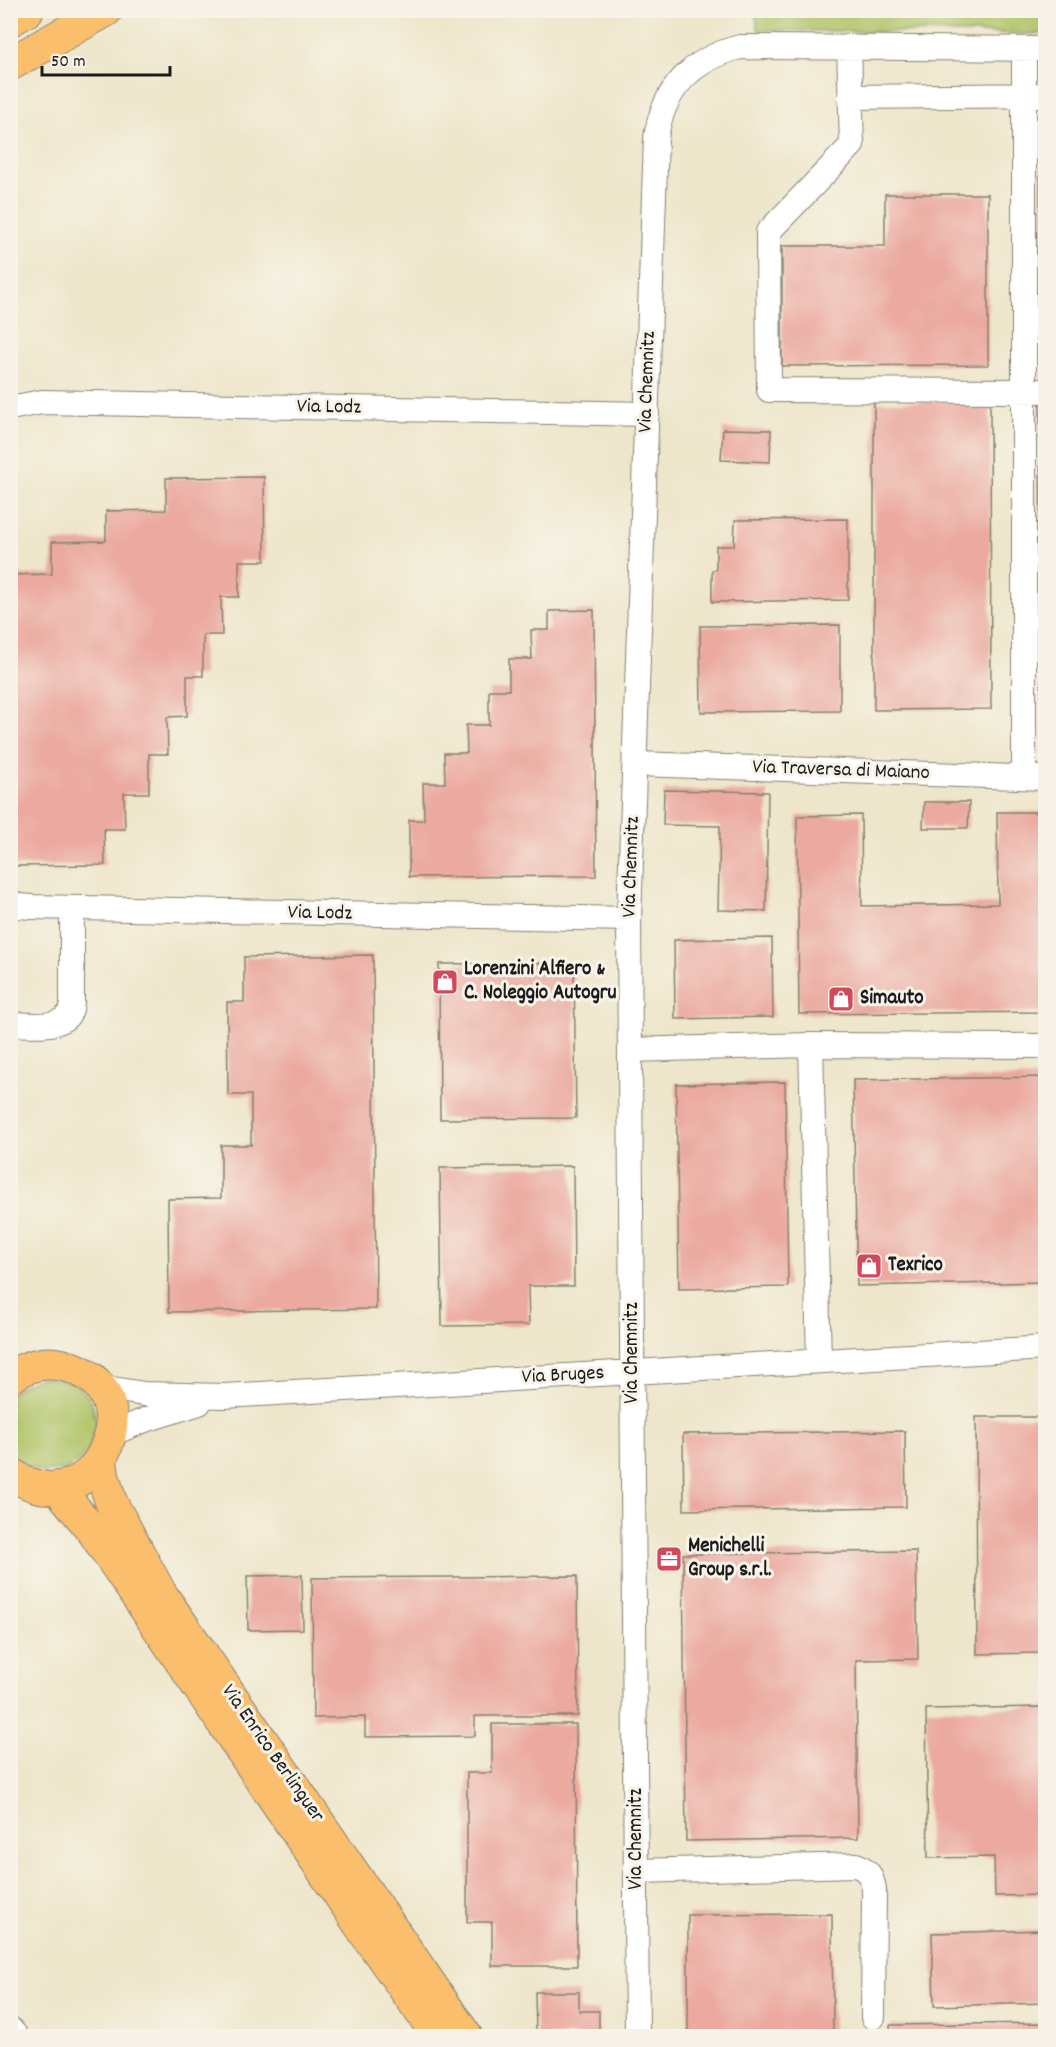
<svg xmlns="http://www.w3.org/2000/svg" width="1056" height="2047" font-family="Dekko,sans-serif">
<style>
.green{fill:#b0c468;stroke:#667042;stroke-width:1.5}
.building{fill:#eba99f}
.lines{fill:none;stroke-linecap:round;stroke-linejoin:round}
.minor-casing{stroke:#858173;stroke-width:26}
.major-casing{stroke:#858173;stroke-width:34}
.highway-casing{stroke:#858173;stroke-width:35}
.minor{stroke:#fff;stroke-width:24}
.major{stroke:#fabe6d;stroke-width:32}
.highway{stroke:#fabe6d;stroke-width:33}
.labels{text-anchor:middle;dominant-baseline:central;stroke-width:6;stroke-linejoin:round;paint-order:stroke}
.street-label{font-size:21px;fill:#1c1c1c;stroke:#f7f3e8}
.poi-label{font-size:21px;font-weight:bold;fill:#1c1c1c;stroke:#f7f3e8;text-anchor:start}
</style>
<rect width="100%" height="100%" fill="#f7f3e8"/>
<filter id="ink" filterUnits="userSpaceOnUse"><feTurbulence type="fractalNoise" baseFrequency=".0167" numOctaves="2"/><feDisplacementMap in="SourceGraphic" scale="12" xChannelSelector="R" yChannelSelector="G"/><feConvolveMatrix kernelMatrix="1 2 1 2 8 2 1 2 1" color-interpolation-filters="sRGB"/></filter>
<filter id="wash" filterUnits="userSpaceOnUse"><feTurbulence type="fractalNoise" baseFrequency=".008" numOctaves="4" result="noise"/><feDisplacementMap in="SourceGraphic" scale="24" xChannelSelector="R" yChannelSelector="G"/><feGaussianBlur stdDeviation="1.35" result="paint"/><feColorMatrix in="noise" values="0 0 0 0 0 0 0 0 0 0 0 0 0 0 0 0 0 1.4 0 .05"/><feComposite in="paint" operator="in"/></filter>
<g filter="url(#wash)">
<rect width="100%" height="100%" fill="#eee6ca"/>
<path class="green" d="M755,11H1045V34L758,30Z
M40,1377L73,1382L91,1400L97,1423L87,1454L67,1469L43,1472L20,1463L11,1453L10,1396L17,1388Z"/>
<g id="blocks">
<path class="building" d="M1040,142H1046V378H1041Z
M885,194H988V365L782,366V246H885Z
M990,401L991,709L874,710V402Z
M1040,402H1046V710H1041Z
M723,429L771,430L770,462L721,460Z
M264,477L265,561H239V597H221L222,635H203V676H187V716L167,717L168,754H149V793H124L125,829H104L105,865L13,866L12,828H10V575L52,574V542L106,541V511L166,510V478Z
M848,519V600L712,602V570H716V546H734L735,520Z
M594,610L596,876L409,877V820H424L423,783H445L444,753H467L466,725H489V690H509V659H532L531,630H549V611Z
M840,625V711L701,712L700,626Z
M664,790L768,792L766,911L718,910L720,826L663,825Z
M924,802H969L968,828H923Z
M997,812H1046V1012L799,1014L797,816L861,815L862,906L998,904Z
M772,938L773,1017L675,1019L674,940Z
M373,955L376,1309L169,1312L168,1199L221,1198V1145H251V1095H228L227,1002H244V957Z
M574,963L576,1118L440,1119L439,964Z
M1046,1077V1282L857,1286L853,1080Z
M785,1082L788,1287L679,1289L676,1084Z
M573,1166L574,1286H528L529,1325L442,1326L440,1168Z
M976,1417H1046V1653L977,1654Z
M905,1431L906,1507L684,1510L683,1434Z
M916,1551L918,1659L856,1660L858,1838L686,1841L683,1554Z
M302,1575L303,1629L248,1630L247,1576Z
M577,1576L578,1716H475V1736L365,1737V1717L313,1718L312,1578Z
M1046,1707V1895L995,1896L994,1857L928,1858L926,1709Z
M492,1724H576L577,1966H492V1922H467V1773H492Z
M832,1914L833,2036H688V1915Z
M1046,1930V2003L934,2006L932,1933Z
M535,1992H579V2011H599V2036H536Z
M1046,2023V2036H891L890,2025Z"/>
</g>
</g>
<g filter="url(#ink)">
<use href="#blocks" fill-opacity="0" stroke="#858173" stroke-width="1.5"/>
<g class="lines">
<defs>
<path id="minor" d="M849,46L852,145L768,232L769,390L1046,391
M1024,49V777
M850,97L1046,95
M10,408L42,402L647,414
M636,764L1046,778
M10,903L20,906L32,907L629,919
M10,1024C32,1024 70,1032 72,1003V908
M811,1045L819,1361
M631,1050L811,1045L1046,1046
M100,1387L144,1394L224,1396L1046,1348
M111,1434L145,1420L199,1403
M637,1871L856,1865C869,1870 872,1877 874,1890L873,2017
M10,2029L16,2036
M637,2036L629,919L656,138C663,89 692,59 740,47L1046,49"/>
<path id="major" d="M10,1378C25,1366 44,1361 62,1365C159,1385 97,1535 10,1473
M101,1460L103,1476L111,1502L161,1594L466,2036
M57,1487L92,1530L370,1940L438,2036"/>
<path id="highway" d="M10,20L27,10
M10,64L106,10"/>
</defs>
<use href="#minor" class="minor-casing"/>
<use href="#major" class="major-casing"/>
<use href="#highway" class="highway-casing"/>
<use href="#minor" class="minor"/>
<use href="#major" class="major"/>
<use href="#highway" class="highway"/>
</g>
</g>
<defs>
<symbol id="shop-square" viewBox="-11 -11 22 22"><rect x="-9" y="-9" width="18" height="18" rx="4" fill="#d1495b" stroke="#f7f3e8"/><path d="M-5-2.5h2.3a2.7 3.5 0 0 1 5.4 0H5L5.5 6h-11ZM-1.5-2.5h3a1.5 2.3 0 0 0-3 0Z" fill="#fff"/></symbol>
<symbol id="office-square" viewBox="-11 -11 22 22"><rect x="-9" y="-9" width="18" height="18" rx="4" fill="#d1495b" stroke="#f7f3e8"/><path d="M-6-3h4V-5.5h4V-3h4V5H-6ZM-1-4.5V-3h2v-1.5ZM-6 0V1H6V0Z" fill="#fff"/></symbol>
</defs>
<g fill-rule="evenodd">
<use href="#shop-square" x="430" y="967" width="30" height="30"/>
<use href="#shop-square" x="826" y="984" width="30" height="30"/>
<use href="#shop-square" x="854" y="1251" width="30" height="30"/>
<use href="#office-square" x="654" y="1544" width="30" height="30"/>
</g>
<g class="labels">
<g class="street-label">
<text transform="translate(648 382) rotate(-88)">Via Chemnitz</text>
<text transform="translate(329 408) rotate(1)">Via Lodz</text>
<text transform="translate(841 771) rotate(2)">Via Traversa di Maiano</text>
<text transform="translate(632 867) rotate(-88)">Via Chemnitz</text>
<text transform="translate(320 914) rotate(1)">Via Lodz</text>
<text transform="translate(633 1353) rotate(-90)">Via Chemnitz</text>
<text transform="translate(563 1376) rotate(-3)">Via Bruges</text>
<text transform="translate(272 1754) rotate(55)">Via Enrico Berlinguer</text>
<text transform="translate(637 1839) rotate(-90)">Via Chemnitz</text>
</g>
<g class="poi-label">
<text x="464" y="970">Lorenzini Alfiero &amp;<tspan x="464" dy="24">C. Noleggio Autogru</tspan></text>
<text x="860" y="999">Simauto</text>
<text x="888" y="1266">Texrico</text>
<text x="688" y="1547">Menichelli<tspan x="688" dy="24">Group s.r.l.</tspan></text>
</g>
</g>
<rect width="1056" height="2047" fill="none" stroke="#f7f3e8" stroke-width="36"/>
<path d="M42 66v9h128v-9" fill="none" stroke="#1c1c1c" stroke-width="3"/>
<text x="51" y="66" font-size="18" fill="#1c1c1c" stroke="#f7f3e8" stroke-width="4.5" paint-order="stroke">50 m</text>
</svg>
